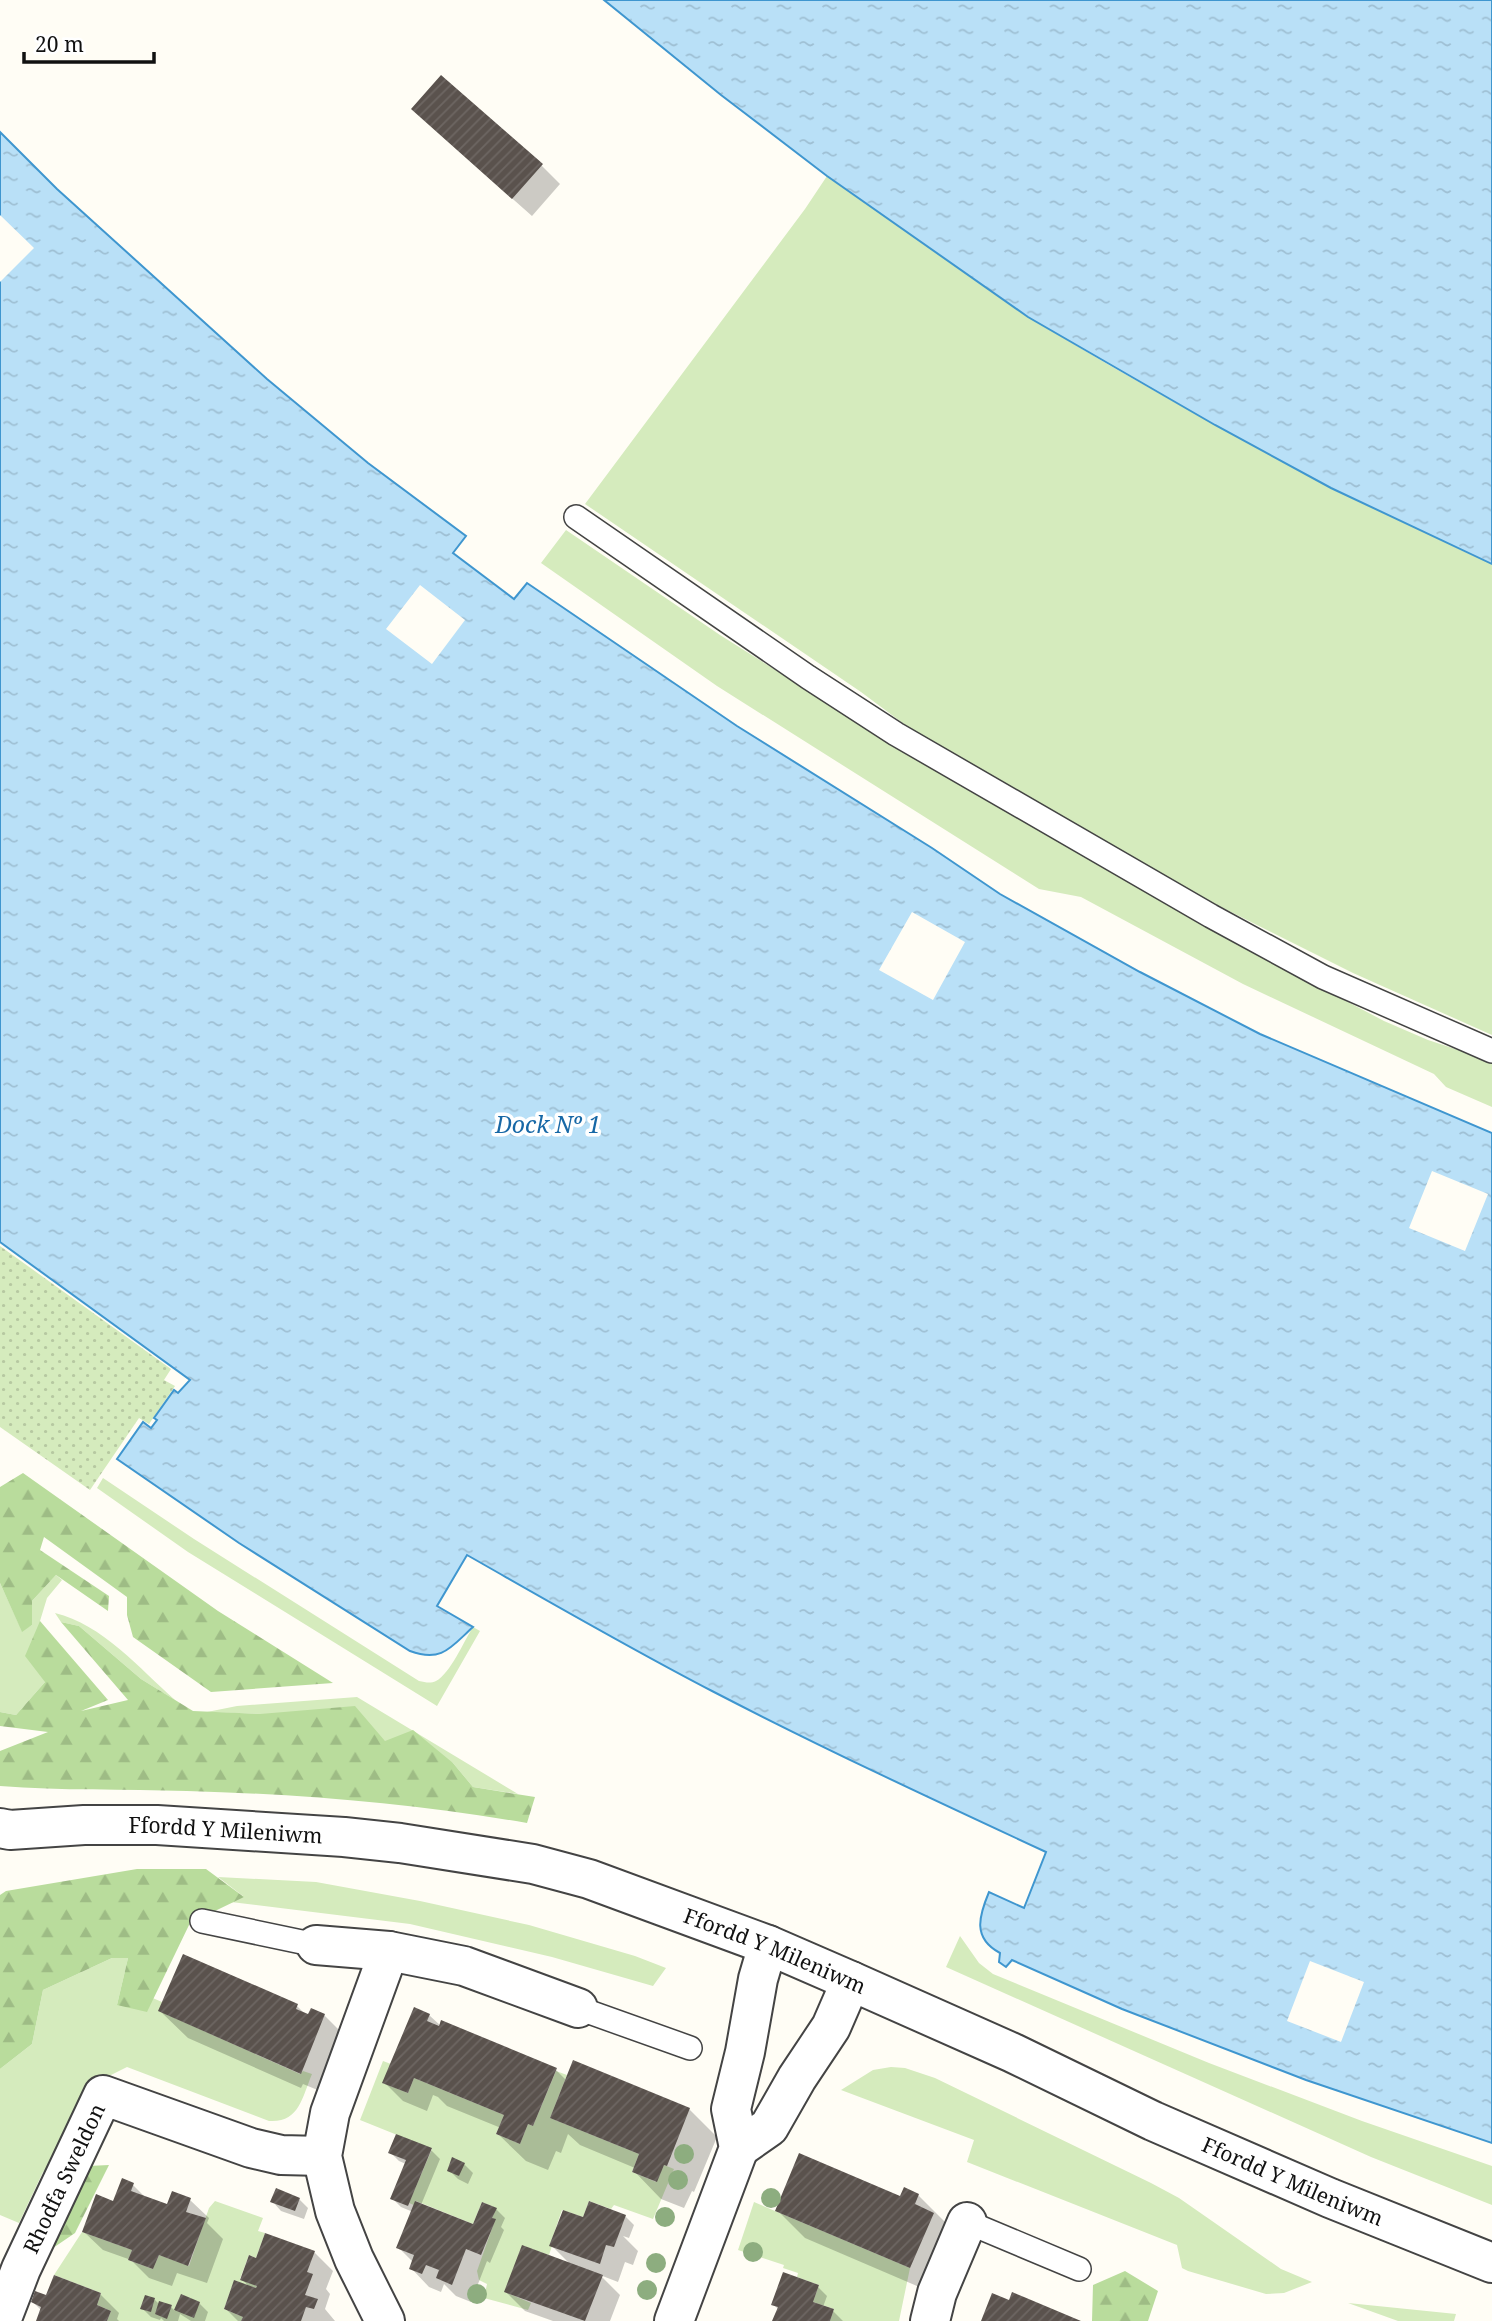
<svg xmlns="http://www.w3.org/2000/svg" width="1492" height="2321" font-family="'Noto Serif',serif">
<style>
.grass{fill:#d5ebbd}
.forest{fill:url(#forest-firs)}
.park{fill:url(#park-dots)}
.water{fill:url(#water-ripples);stroke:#3f96cf;stroke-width:2}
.pier{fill:#fffdf5}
.shadow{fill:#0003}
.building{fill:url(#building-hatch)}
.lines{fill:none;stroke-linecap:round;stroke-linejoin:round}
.service-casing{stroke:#444;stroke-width:26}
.minor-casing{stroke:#444;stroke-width:42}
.tertiary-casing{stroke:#444;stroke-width:42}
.service{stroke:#fff;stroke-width:23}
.minor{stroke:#fff;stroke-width:38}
.tertiary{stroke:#fff;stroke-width:38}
.tree{fill:#8dad7f}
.labels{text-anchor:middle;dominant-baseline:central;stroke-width:7;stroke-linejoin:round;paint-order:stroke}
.street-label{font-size:21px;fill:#111;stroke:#fff}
.water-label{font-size:23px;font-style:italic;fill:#1768a6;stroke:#fff}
</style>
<defs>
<pattern id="forest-firs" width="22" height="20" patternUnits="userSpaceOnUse" patternTransform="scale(1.75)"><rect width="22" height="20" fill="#b9dc9c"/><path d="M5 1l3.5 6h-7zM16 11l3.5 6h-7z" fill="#9ebc85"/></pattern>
<pattern id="park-dots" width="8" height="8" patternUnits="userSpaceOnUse" patternTransform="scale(1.75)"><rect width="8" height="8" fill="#d5ebbd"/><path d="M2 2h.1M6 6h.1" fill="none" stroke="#b6c8a1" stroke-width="1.8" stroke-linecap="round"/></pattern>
<pattern id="water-ripples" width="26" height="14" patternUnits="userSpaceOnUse" patternTransform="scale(1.75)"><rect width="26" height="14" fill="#b9e0f7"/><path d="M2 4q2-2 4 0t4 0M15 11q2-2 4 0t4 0" fill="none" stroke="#9ebfd3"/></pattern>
<pattern id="building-hatch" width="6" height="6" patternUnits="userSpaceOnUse" patternTransform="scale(1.75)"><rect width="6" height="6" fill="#5a524d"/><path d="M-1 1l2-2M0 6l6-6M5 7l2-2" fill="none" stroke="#6d6662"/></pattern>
</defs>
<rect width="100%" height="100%" fill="#fffdf5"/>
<path class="grass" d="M827,176L1028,317L1109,365L1215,425L1463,551L1492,564V1035L1353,973L1213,903L963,762L908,727L861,692L585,504L805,209Z
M566,530L720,635L900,749L1145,889L1225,937L1384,1021L1428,1040L1492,1061V1107L1446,1087L1434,1074L1243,984L1081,897L1039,889L717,686L541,563Z
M103,1478L194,1539L419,1681C425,1682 430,1684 436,1681C450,1674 464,1641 473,1627L480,1631L437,1706L188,1552L97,1488Z
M56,1575L62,1580L47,1598L40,1621L45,1682L16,1715L0,1712V1583L22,1631L32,1625V1601Z
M55,1613C102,1624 140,1669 175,1700L141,1679L79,1626L61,1622Z
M357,1697L518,1794L473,1787L453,1763L385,1741L260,1714L207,1712L237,1706Z
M218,1877L316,1882L420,1901L529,1925L635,1956L666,1968L653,1986L552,1957L410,1924L231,1902L243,1896Z
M960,1936L979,1963L993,1974L1209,2063L1362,2121L1492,2166V2205L1371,2157L946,1967Z
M112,1958H128L117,2005L141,1993L162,2002L159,2011L300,2074L303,2071L312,2074C302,2098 299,2123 269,2121L127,2067L99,2081L64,2157L43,2172L19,2223L0,2215V2069L32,2044L43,1990Z
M383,2061L391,2064L383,2083L408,2093L414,2078L504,2115L496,2134L520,2144L528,2124L533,2126L556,2071L567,2075L550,2118L639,2154L632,2172L656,2182L664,2165L674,2169L653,2219L614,2205L611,2209L589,2201L583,2217L562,2210L550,2245L552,2246L549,2255L522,2246L505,2292L531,2303L528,2310L484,2298L487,2284L479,2280L477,2271L495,2220L492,2218L496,2208L482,2202L473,2224L416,2201L414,2205L409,2203L432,2149L360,2120Z
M891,2067L905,2068L935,2078L1151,2183L1179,2198L1281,2269L1312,2282L1284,2293L1266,2294L1188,2271L1182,2268L1177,2245L967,2162L974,2140L841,2090L873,2070Z
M215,2201L263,2218L258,2231L265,2233L256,2258L249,2255L240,2279L257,2286L256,2288L234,2281L224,2309L243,2317L241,2321H107L111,2311L97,2305L101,2293L54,2275L82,2232L132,2250L128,2260L153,2269L159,2255L189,2266L209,2208Z
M754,2202L910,2268L899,2321H830L834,2309L813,2302L819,2285L797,2277L798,2273L783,2268L784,2265L738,2250Z
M1348,2303L1456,2314L1454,2321H1398Z"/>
<path class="forest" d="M23,1473L218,1611L333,1683L211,1692L133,1637L127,1615V1597L44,1537L40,1550L109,1596L108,1611L56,1575L32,1601V1625L22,1632L0,1583V1487Z
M40,1621L108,1700L81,1711L128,1700L61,1622L79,1626L141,1679L193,1711L260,1714L355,1706L385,1741L413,1730L453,1763L473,1787L535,1797L527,1823C416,1804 300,1794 187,1791C124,1789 62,1791 0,1786V1751L48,1732L0,1726V1712L16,1715L45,1682L25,1656Z
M137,1869H206L244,1897L190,1923L147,2012L117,2005L128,1958H112L43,1990L32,2044L0,2069V1895L6,1891Z
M109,2165L75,2233L53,2248L35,2223L88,2166Z
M1125,2271L1158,2291L1148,2321H1092L1093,2285Z"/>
<path class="park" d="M0,1246L171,1369L164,1380L175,1386L149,1424L139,1418L90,1490L0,1427Z"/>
<path class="water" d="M604,0H1492V564L1331,488L1215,425L1028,317L827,176L721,95Z
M0,132L57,189L267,379L368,463L466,536L453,553L514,599L527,583L737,726L932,848L1000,894L1140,972L1260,1034L1492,1133V2143L1306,2080L1122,2009L1012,1960L1006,1967L999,1962L1000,1953C972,1938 979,1916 989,1892L1024,1908L1046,1852C934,1800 822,1748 712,1691C629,1648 548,1601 467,1555L437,1606L473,1627C451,1647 442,1663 410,1651L239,1543L117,1459L143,1422L151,1428L157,1420L154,1418L174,1390L178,1393L190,1380L0,1242Z"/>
<path class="pier" d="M0,215L34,248L0,282Z
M420,585L465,620L432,664L386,629Z
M912,912L965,942L933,1000L879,970Z
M1432,1171L1488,1194L1465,1251L1409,1228Z
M1310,1961L1364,1982L1341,2042L1287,2021Z"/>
<path class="shadow" d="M432,127L541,165L560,184L532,216Z
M297,2006L308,2017L324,2015L343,2034L320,2091L303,2084L301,2088L188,2038L160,2011Z
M429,2015L441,2026L556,2070L567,2081L689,2109L717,2137L694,2192L692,2191L684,2208L661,2199L634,2171L635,2168L580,2145L568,2134L561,2153L556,2151L548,2170L526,2161L498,2134L501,2128L447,2106L438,2097L433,2095L427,2111L403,2101L384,2082Z
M431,2150L440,2159L421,2205L474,2226L496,2209L505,2218L501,2227L504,2230L490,2263L487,2261L471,2302L456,2296L444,2284L441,2292L429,2287L411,2268L413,2262L398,2247L413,2212L401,2207L392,2198L406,2164L399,2161L390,2152Z
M464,2164L473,2173L468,2184L458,2179L449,2170Z
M133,2185L147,2199L168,2207L190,2200L209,2218L207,2223L223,2239L207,2283L177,2273L172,2286L149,2278L131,2260L103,2250L84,2232Z
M918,2195L946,2223L944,2226L960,2242L938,2295L805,2238L777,2210Z
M299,2199L308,2208L304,2219L281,2211L273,2202Z
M625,2216L634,2225L629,2238L623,2236L638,2251L633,2265L625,2262L618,2282L600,2275L620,2295L610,2321H553L525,2311L506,2292L571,2265L551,2245L591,2222Z
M314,2252L333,2271L326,2289L330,2294L325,2309L335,2321H238L226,2309L250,2288L242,2279L257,2260Z
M818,2287L827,2296L823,2307L833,2311L843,2321H774L779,2310L773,2304Z
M100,2294L119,2313L117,2319L119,2321H38L42,2311L33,2302L47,2297Z
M181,2296L199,2303L208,2312L205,2321H191L180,2314L178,2321H164L161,2318L160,2320L151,2317L142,2308L155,2300L160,2305L171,2307L175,2311Z"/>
<path class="building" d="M441,75L543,164L512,199L411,109Z
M183,1954L298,2004L296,2009L308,2014L311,2008L325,2014L301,2074L158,2011Z
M414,2007L430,2014L427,2021L439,2026L441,2020L557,2068L533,2126L528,2124L520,2144L496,2134L504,2115L414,2078L408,2093L382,2083Z
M573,2060L690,2108L667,2166L664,2165L657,2182L632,2172L639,2154L550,2118Z
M396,2134L432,2148L408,2206L390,2199L406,2160L388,2153Z
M799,2153L900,2196L904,2187L919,2194L915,2204L934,2213L910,2268L775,2211Z
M452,2157L465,2163L459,2176L447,2171Z
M122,2178L134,2183L131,2191L167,2204L172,2191L191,2198L186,2212L206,2218L188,2266L159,2255L153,2269L128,2260L132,2250L82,2232L96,2194L113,2201Z
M276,2188L300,2198L295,2211L270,2202Z
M415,2201L473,2224L482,2202L497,2208L492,2218L496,2219L481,2255L466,2249L452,2285L436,2278L439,2270L426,2265L422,2274L409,2269L414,2255L396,2248Z
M589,2201L626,2215L614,2247L606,2245L600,2264L549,2246L563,2210L583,2217Z
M265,2233L315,2251L307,2272L313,2274L305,2295L318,2299L314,2309L306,2307L301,2321H241L243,2317L224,2309L234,2280L256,2288L257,2286L240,2280L249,2255L256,2258Z
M522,2245L603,2275L585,2321L504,2292Z
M783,2272L819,2285L813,2302L834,2309L830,2321H772L778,2307L771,2305Z
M54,2275L101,2293L97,2305L111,2311L107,2321H36L41,2307L31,2302L35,2291L46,2295Z
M1012,2292L1024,2297L1081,2321H981L992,2293L1009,2300Z
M181,2294L200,2302L194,2318L174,2310Z
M145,2295L155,2298L151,2312L140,2309Z
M159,2301L172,2305L167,2319L155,2314Z"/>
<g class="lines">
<defs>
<path id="service" d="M576,517L808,677L896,734L1211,916L1323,977L1492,1051
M202,1921L316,1945
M578,2008L690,2048
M967,2222L1079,2269"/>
<g id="minor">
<path d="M316,1945L389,1951L464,1966L578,2008"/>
<path d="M739,2148L769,2127L797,2078L831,2027L851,1981"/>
<path id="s1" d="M1,2321L21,2269L103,2095L251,2148L281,2155L322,2156"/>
<path d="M385,2321L354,2259L335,2211L322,2156L330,2113L389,1951"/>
<path d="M674,2321L739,2148L731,2109L745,2052L758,1979L768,1945"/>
<path d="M930,2321L937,2293L967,2222"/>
</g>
<g id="tertiary">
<path id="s2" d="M0,1828L10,1830L84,1825H157L344,1837L400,1843L533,1864L589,1879L768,1945L851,1981L1013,2053L1153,2121L1330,2198L1492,2263"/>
</g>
</defs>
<use href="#service" class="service-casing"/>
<use href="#minor" class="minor-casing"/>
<use href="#tertiary" class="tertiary-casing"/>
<use href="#service" class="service"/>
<use href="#minor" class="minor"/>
<use href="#tertiary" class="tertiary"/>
</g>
<g class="tree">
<circle cx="684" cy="2154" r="10"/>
<circle cx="678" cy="2180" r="10"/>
<circle cx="771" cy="2198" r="10"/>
<circle cx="665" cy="2217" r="10"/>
<circle cx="753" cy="2252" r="10"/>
<circle cx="656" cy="2263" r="10"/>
<circle cx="647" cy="2290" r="10"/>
<circle cx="477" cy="2294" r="10"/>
</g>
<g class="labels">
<g class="street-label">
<text stroke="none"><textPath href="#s2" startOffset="226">Ffordd Y Mileniwm</textPath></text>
<text stroke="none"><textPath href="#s2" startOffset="793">Ffordd Y Mileniwm</textPath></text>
<text stroke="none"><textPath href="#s1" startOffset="156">Rhodfa Sweldon</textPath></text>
<text stroke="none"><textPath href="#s2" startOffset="1360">Ffordd Y Mileniwm</textPath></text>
</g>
<g class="water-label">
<text x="548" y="1124">Dock Nº 1</text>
</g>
</g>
<path d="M24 52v10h130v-10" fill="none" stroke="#111111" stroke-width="3.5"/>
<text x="35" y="52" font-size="21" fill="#111111" stroke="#ffffff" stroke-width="5" paint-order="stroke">20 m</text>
</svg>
